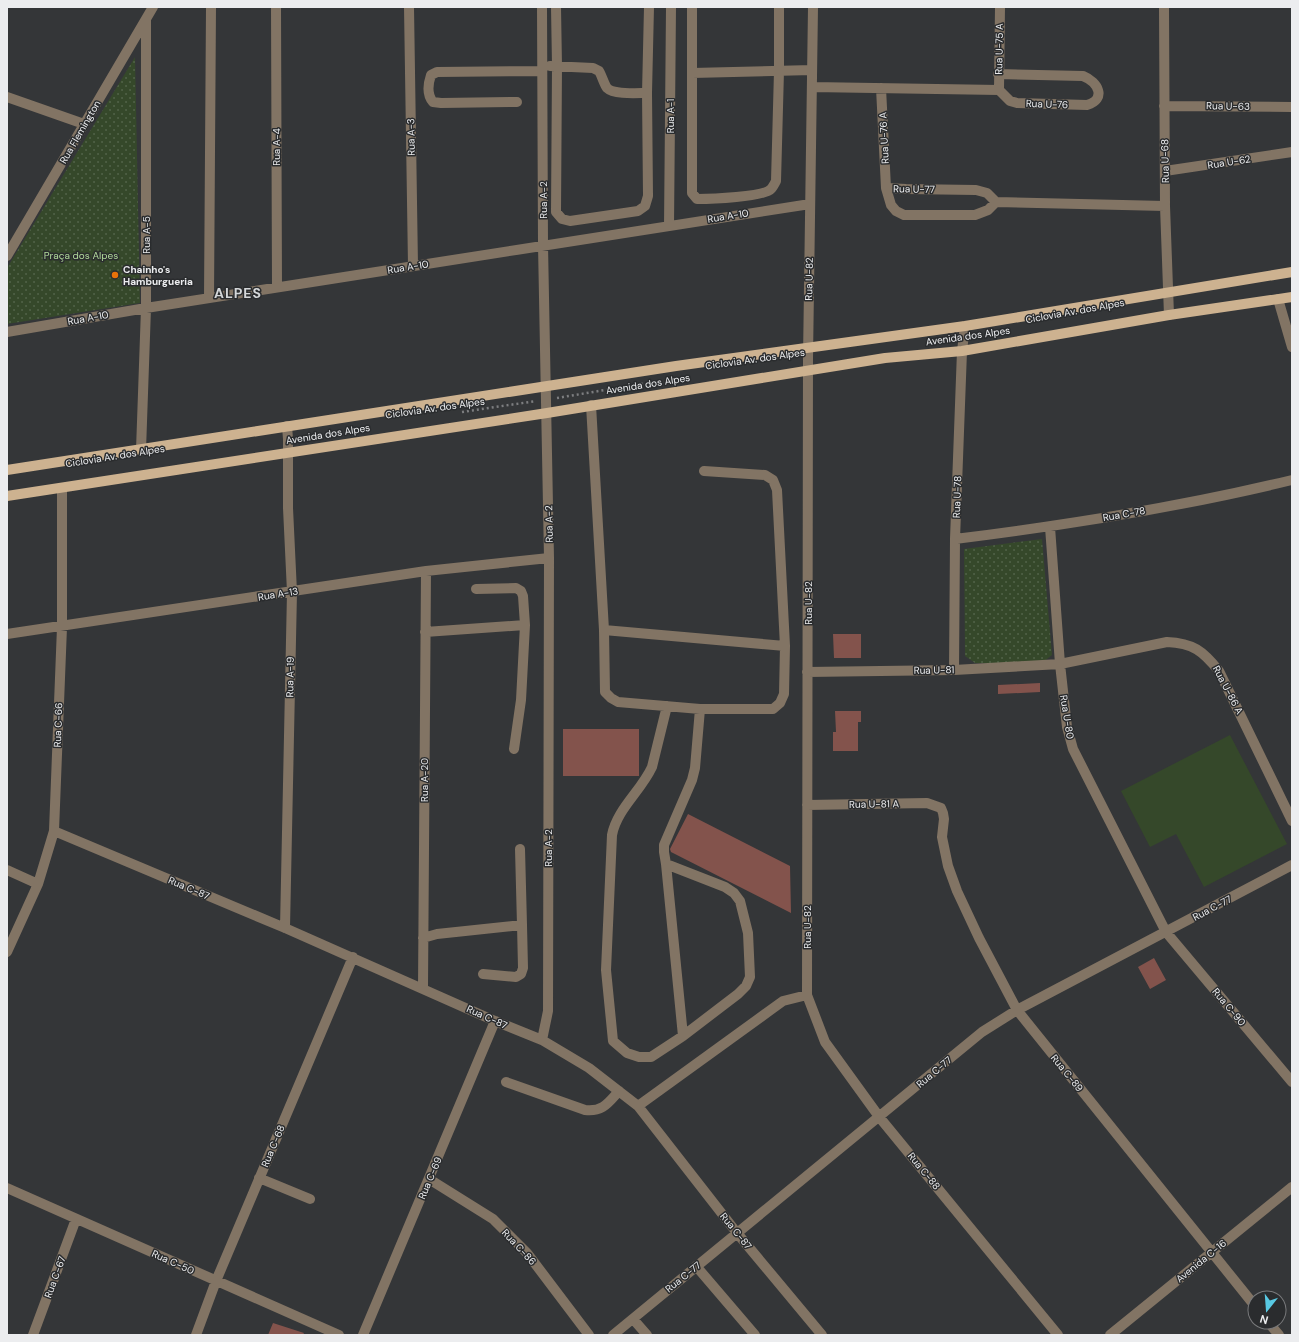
<svg xmlns="http://www.w3.org/2000/svg" width="1299" height="1342" font-family="'DM Sans',sans-serif">
<style>
.grass{fill:#35482a}
.park{fill:url(#park-dots)}
.building{fill:#83534c}
.lines{fill:none;stroke-linecap:round;stroke-linejoin:round}
.path{stroke:#7d7e80;stroke-width:2.5;stroke-dasharray:2 3;stroke-linecap:butt}
.minor{stroke:#827464;stroke-width:10}
.major{stroke:#cdb290;stroke-width:10}
.food-dot{fill:#e8710a;stroke:#2a2c2e;stroke-width:1.5}
.labels{text-anchor:middle;dominant-baseline:central;stroke-width:3;stroke-linejoin:round;paint-order:stroke}
.street-label{font-size:10px;fill:#ecedef;stroke:#2a2c2e}
.park-label{font-size:10px;fill:#b3dc9c;stroke:#2a2c2e}
.poi-label{font-size:10px;font-weight:bold;fill:#ecedef;stroke:#2a2c2e;text-anchor:start}
.district-label{font-size:14px;font-weight:bold;letter-spacing:1px;fill:#d4d7d9;stroke:#2a2c2e}
</style>
<defs>
<pattern id="park-dots" width="8" height="8" patternUnits="userSpaceOnUse"><rect width="8" height="8" fill="#35482a"/><path d="M2 2h.1M6 6h.1" fill="none" stroke="#526349" stroke-width="1.8" stroke-linecap="round"/></pattern>
</defs>
<rect width="100%" height="100%" fill="#343638"/>
<path class="grass" d="M1230,735L1287,844L1204,887L1176,834L1150,847L1121,791Z"/>
<path class="park" d="M135,57L140,303L7,324V268Z
M1042,539L1052,655L1042,663H975L965,656L964,549Z"/>
<path class="building" d="M833,634H861V658H834Z
M1040,683V692L998,694V685Z
M835,711H861V722H858V751H833V732H836Z
M563,729H639V776H563Z
M688,814L790,866L791,913L671,852L670,849Z
M1154,958L1166,980L1150,989L1138,967Z
M273,1323L304,1333L303,1335H268Z"/>
<g class="lines">
<path class="path" d="M557,398L653,382
M462,412L536,401"/>
<path class="minor" d="M276,7L277,287
M409,7L413,266
M542,7L543,245L549,558L548,1011L542,1040
M556,7L557,66L556,212L562,219L570,221L638,211L645,206L648,196L647,93L649,7
M692,7V193L697,199C710,199 764,197 771,189C773,187 775,183 776,181L779,71V7
M813,7L808,359L807,995L825,1042L880,1118L1058,1335
M1164,7L1165,206L1169,315
M550,66L593,68L599,71C602,76 604,84 607,88C614,95 638,93 647,93
M692,73L812,70
M812,87L999,90L1010,101L1017,103L1087,105C1107,99 1098,82 1083,76L998,74
M881,88L886,188L891,205L896,211L904,215H975L988,210L996,202L987,193L976,190L906,189L886,188
M999,90L1000,7
M7,97L84,124
M517,102L441,103L433,102C427,95 428,84 431,75L437,72L542,71
M1164,106L1292,107
M1165,171L1292,152
M996,202L1165,206
M669,226L671,7
M7,256L153,7
M209,298L211,7
M1278,299L1292,347
M7,332L146,308L810,204
M591,405L604,630L785,646L777,490L773,480L765,475L704,471
M141,450L146,308V20
M1050,527L1060,664L1067,727L1073,749L1166,932L1292,1082
M955,539C1068,525 1181,507 1292,480
M476,589L516,588L521,591L523,596L525,625L521,700L514,749
M604,630L605,692L611,698L618,702L700,709H773L780,703L784,694L785,646
M425,632L525,625
M7,634L426,571L549,558
M954,670L955,539L962,351L965,326
M807,672L954,670L1060,664L1167,642C1193,643 1203,651 1219,671L1292,821
M667,706L652,767C641,791 617,809 612,835L606,970L613,1041L627,1053L639,1057H651L683,1036L738,994L746,986L750,977L748,933L740,901L734,893L725,887L666,864L664,852V845L692,780L695,768L700,709
M807,805L927,803L941,808L943,813L944,819L942,837L948,866L957,891L979,938L1017,1010L1255,1306
M54,831L285,928L495,1021L542,1040L589,1068L638,1106L737,1233L822,1335
M666,864L683,1036
M7,870L38,884
M285,928L292,592L288,508V439L287,426
M423,938L437,934L522,925L520,849
M7,952L38,884L54,831L62,627V488
M483,974L516,977L521,974L523,968L522,925
M423,988L426,571
M506,1082L585,1110C603,1112 608,1103 619,1091
M638,1106L783,1001L807,995
M259,1178L310,1199
M429,1179L493,1219L527,1253L589,1335
M7,1188L339,1335
M696,1266L755,1335
M633,1319L647,1335
M1268,1322L1279,1335
M33,1335L76,1219
M196,1335L216,1281L353,957
M363,1335L495,1021
M613,1335L982,1032L1017,1010L1292,865
M1110,1335L1292,1187"/>
<path class="major" d="M7,470L676,366L965,326L1292,272
M7,496L547,413L885,358L962,351L1169,315L1292,297"/>
</g>
<circle class="food-dot" cx="115" cy="275" r="4"/>
<g class="labels">
<g class="street-label">
<text transform="translate(999 49) rotate(-89)">Rua U-75 A</text>
<text transform="translate(1047 104) rotate(2)">Rua U-76</text>
<text transform="translate(1228 106) rotate(1)">Rua U-63</text>
<text transform="translate(670 116) rotate(-90)">Rua A-1</text>
<text transform="translate(80 132) rotate(-60)">Rua Flemington</text>
<text transform="translate(411 137) rotate(-91)">Rua A-3</text>
<text transform="translate(884 138) rotate(-93)">Rua U-76 A</text>
<text transform="translate(276 147) rotate(-90)">Rua A-4</text>
<text transform="translate(1165 161) rotate(-91)">Rua U-68</text>
<text transform="translate(1229 162) rotate(-9)">Rua U-62</text>
<text transform="translate(914 189) rotate(1)">Rua U-77</text>
<text transform="translate(543 200) rotate(-90)">Rua A-2</text>
<text transform="translate(728 216) rotate(-9)">Rua A-10</text>
<text transform="translate(146 235) rotate(-90)">Rua A-5</text>
<text transform="translate(408 267) rotate(-9)">Rua A-10</text>
<text transform="translate(809 279) rotate(-89)">Rua U-82</text>
<text transform="translate(1075 311) rotate(-10)">Ciclovia Av. dos Alpes</text>
<text transform="translate(88 318) rotate(-10)">Rua A-10</text>
<text transform="translate(968 336) rotate(-8)">Avenida dos Alpes</text>
<text transform="translate(755 359) rotate(-8)">Ciclovia Av. dos Alpes</text>
<text transform="translate(648 384) rotate(-9)">Avenida dos Alpes</text>
<text transform="translate(435 408) rotate(-8)">Ciclovia Av. dos Alpes</text>
<text transform="translate(328 434) rotate(-9)">Avenida dos Alpes</text>
<text transform="translate(115 456) rotate(-9)">Ciclovia Av. dos Alpes</text>
<text transform="translate(957 497) rotate(-88)">Rua U-78</text>
<text transform="translate(1124 514) rotate(-10)">Rua C-78</text>
<text transform="translate(549 524) rotate(-91)">Rua A-2</text>
<text transform="translate(278 594) rotate(-9)">Rua A-13</text>
<text transform="translate(808 603) rotate(-90)">Rua U-82</text>
<text transform="translate(934 670) rotate(-1)">Rua U-81</text>
<text transform="translate(290 677) rotate(-89)">Rua A-19</text>
<text transform="translate(1228 690) rotate(62)">Rua U-86 A</text>
<text transform="translate(1067 717) rotate(81)">Rua U-80</text>
<text transform="translate(58 725) rotate(-88)">Rua C-66</text>
<text transform="translate(424 780) rotate(-90)">Rua A-20</text>
<text transform="translate(874 804) rotate(-1)">Rua U-81 A</text>
<text transform="translate(548 848) rotate(-90)">Rua A-2</text>
<text transform="translate(189 888) rotate(23)">Rua C-87</text>
<text transform="translate(1212 908) rotate(-28)">Rua C-77</text>
<text transform="translate(807 927) rotate(-90)">Rua U-82</text>
<text transform="translate(1229 1007) rotate(50)">Rua C-90</text>
<text transform="translate(487 1017) rotate(24)">Rua C-87</text>
<text transform="translate(934 1072) rotate(-40)">Rua C-77</text>
<text transform="translate(1067 1073) rotate(51)">Rua C-89</text>
<text transform="translate(273 1146) rotate(-67)">Rua C-68</text>
<text transform="translate(924 1171) rotate(51)">Rua C-88</text>
<text transform="translate(430 1178) rotate(-67)">Rua C-69</text>
<text transform="translate(736 1231) rotate(51)">Rua C-87</text>
<text transform="translate(519 1247) rotate(47)">Rua C-86</text>
<text transform="translate(1201 1261) rotate(-39)">Avenida C-16</text>
<text transform="translate(173 1262) rotate(24)">Rua C-50</text>
<text transform="translate(55 1277) rotate(-70)">Rua C-67</text>
<text transform="translate(683 1277) rotate(-39)">Rua C-77</text>
</g>
<g class="park-label">
<text x="81" y="255">Praça dos Alpes</text>
</g>
<g class="poi-label">
<text x="123" y="269">Chainho's<tspan x="123" dy="12">Hamburgueria</tspan></text>
</g>
<g class="district-label">
<text x="238" y="293">ALPES</text>
</g>
</g>
<rect width="1299" height="1342" fill="none" stroke="#ecedef" stroke-width="16"/>
<g transform="translate(1267 1310) rotate(197)"><circle r="19" fill="#2a2c2e" stroke="#78797b"/>
<path d="M0-3L7 15L0 10L-7 15Z" fill="#58c9e3"/>
<text y="-6" font-size="11" font-weight="bold" text-anchor="middle" fill="#ecedef">N</text>
</g>
</svg>
